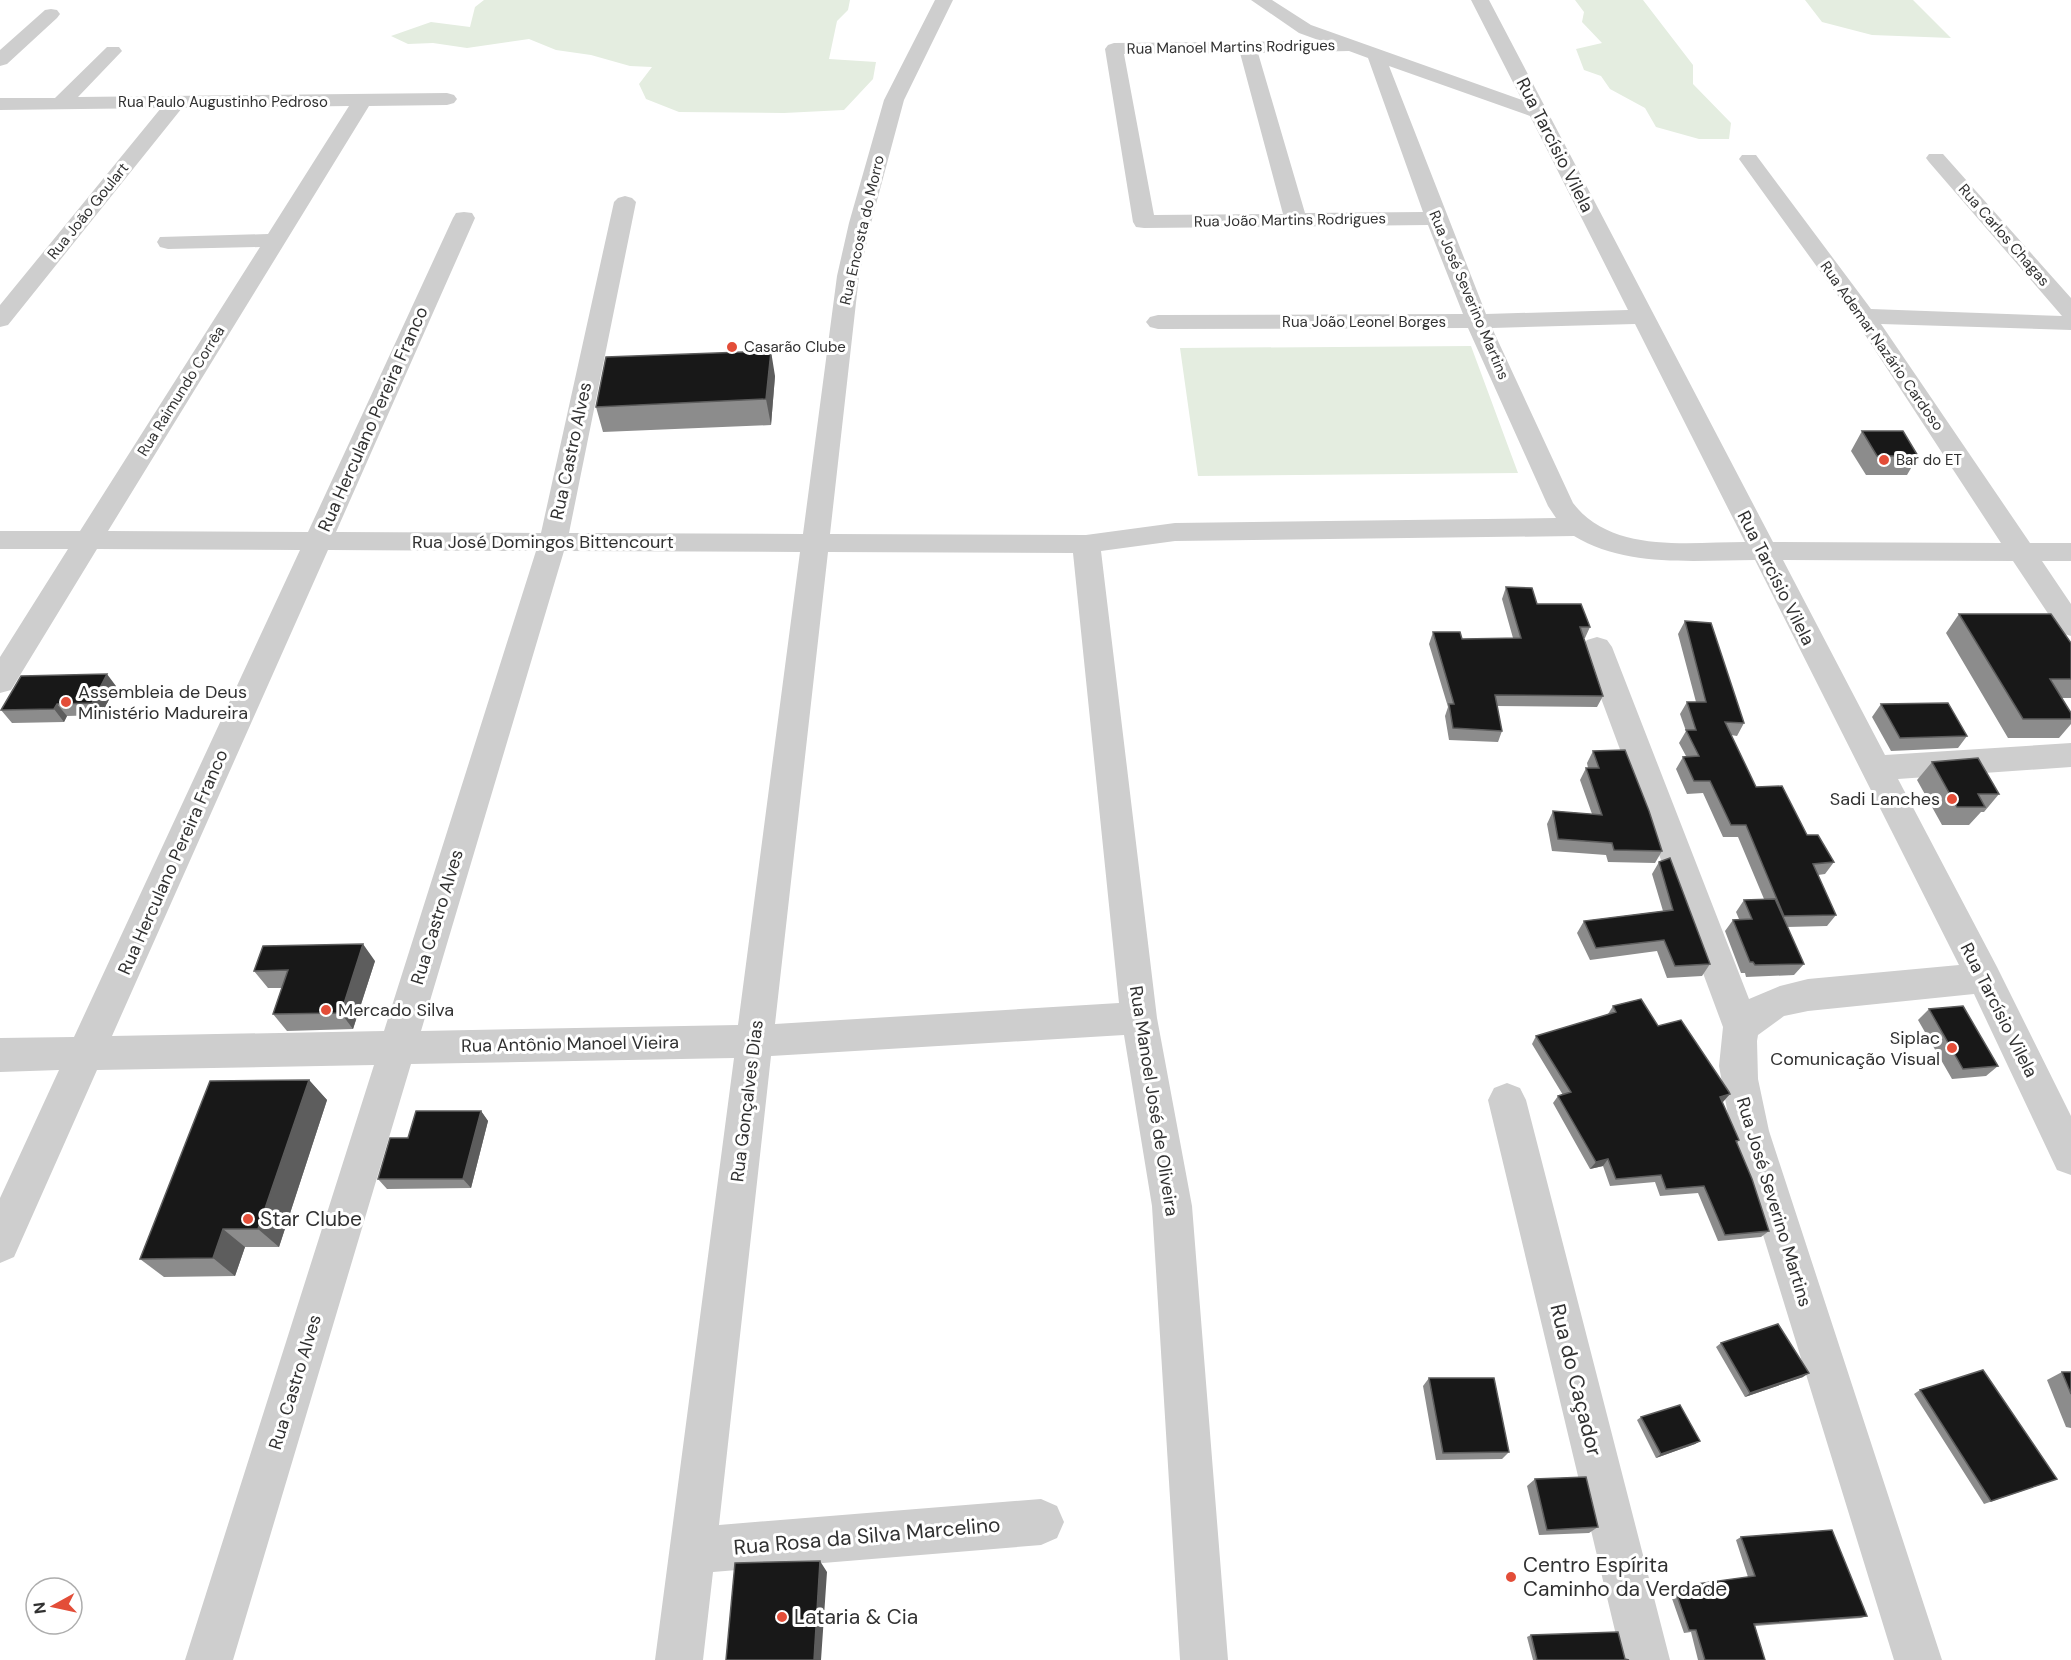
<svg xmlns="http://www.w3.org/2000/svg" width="2071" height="1660" font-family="'DM Sans',sans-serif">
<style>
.green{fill:#e4ede0}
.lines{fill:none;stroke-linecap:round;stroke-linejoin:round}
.minor{fill:#cecece;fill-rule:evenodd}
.wall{fill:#8c8c8c}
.shaded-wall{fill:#5d5d5d}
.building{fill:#181818;stroke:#5d5d5d;stroke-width:1.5}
.poi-dot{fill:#e34d38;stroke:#fff;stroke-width:2}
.labels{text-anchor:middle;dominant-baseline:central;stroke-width:6;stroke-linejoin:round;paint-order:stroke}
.far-street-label{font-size:15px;fill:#313131;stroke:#fff}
.far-poi-label{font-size:15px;fill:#313131;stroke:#fff;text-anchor:start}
.street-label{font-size:18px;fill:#313131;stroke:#fff}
.poi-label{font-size:18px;fill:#313131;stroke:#fff;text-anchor:start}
.near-poi-label{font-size:21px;fill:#313131;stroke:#fff;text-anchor:start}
.near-street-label{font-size:21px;fill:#313131;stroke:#fff}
</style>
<rect width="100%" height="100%" fill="#fff"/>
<path class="green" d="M484,0H850L848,10L837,21L829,59L876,62L873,79L844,110L784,113L679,112L646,99L639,84L652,67L630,66L591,55L556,50L529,39L467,48L433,43L408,44L391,36L431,22L470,27L475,7Z
M1575,0H1643L1693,65V84L1731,123L1729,139H1699L1656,127L1645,108L1610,89L1601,76L1584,70L1576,49L1602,43L1582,22L1584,12Z
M1805,0H1913L1951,38L1872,35L1822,22Z
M1471,346L1518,473L1198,476L1180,348Z"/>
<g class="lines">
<path class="minor" d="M935,0H953L904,100L871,223L859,276L830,534L1086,535L1175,523L1556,518L1548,506L1468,328L1158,329L1150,327L1146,322L1150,317L1158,315L1463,314L1428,225L1144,228L1136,227L1133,222L1105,49L1108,45L1114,43L1321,41L1299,33L1251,0H1272L1311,25L1522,100L1471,0H1489L1773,542L2001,543L1854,318L1739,159L1742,155H1756L1871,309L2062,316L1929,162L1926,158L1929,154H1943L2071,298V330L1881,324L2030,543H2071V561H2042L2071,604V636L2061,633L2013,561L1783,560L1885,755L2071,743V767L1898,779L1997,967L2071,1116V1175L2057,1170L1974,994L1808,1011L1784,1016L1758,1035L1757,1041L1758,1079L1769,1131L1942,1660H1894L1731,1131L1719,1066L1723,1027L1582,647L1587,640L1597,637L1607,640L1612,647L1749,999L1780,986L1808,979L1959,965L1755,560C1695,560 1627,568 1574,536L1175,541L1101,551L1157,1018L1192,1206L1228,1660H1180L1152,1206L1124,1035L771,1056L719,1525L1041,1499L1057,1506L1064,1522L1057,1538L1041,1545L713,1572L703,1660H655L734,1058L411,1064L233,1660H185L374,1065L97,1070L14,1257L0,1263V1198L59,1070L0,1072V1038L74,1037L300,550L97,549L11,690L0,693V657L68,549H0V531H80L260,247L168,249L160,247L157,242L160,237L268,234L349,106L182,108L8,325L0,327V305L161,108L0,110V98H55L107,47H119L122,51L78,97L447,93L454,95L457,99L454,103L447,105L369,106L108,531L308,532L453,218L456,213L464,212L472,213L475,218L336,532L541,533L614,202L618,198L625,196L632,198L636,202L569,533L803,534L837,276L849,223L884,100ZM1349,51L1368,58L1423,212L1305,213L1258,53ZM1240,53L1283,214L1154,215L1124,54ZM1389,66L1530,116L1628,310L1486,314ZM1635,324L1745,542C1689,542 1612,554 1573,503L1492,328ZM328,550L536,551L384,1031L112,1036ZM564,551L800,552L738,1025L421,1031ZM828,552L1073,553L1119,1003L775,1024Z
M51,9L57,10L60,14L57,18L7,64L0,66V50L45,10Z
M1507,1083L1520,1088L1526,1100L1670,1660H1622L1488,1100L1494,1088Z"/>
</g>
<path class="wall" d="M775,376L771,425L603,432L596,407Z
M1862,431L1918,456L1907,475H1866L1851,451Z
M1506,587L1537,604L1590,627L1585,638H1584L1603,696L1597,707L1497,706L1502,731L1498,742L1449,740L1445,716L1448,707L1429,644L1433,632L1462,639L1513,638L1502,599Z
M1959,614L2071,643V698H2061L2071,713V724L2059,738H2008L1946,633Z
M1685,621L1744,723L1737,736L1731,735L1756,787L1834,862L1825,874L1818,875L1836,915L1827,926L1787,927L1804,964L1794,975L1746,977L1745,973H1741L1725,931L1733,920L1739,919L1736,912L1744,900L1764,899L1738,837H1723L1703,793L1687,794L1676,769L1683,757L1686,756L1679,743L1686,731L1680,714L1687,702H1696L1678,634Z
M116,686L101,715L67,716L64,722L12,723L1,710Z
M1881,704L1967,736L1958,748L1891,751L1872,717Z
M1593,751L1662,851L1655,863L1608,862L1606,855L1552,851L1547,824L1553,811L1592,814L1580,780L1586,768H1588L1587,763Z
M1932,762L1999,794L1984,812H1981L1969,825H1942L1917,780Z
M1659,862L1710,964L1702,976L1667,978L1657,951L1590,960L1577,933L1584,921L1663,911L1652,874Z
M375,961L353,1029L287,1031L273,1014L282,988H268L254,971Z
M1613,1006L1658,1026L1723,1102H1722L1739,1140L1737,1143L1769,1231L1761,1237L1718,1241L1698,1193L1660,1196L1655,1182L1610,1186L1603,1166L1590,1169L1553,1103L1558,1096L1563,1095L1532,1044L1536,1036L1608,1015V1014Z
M1929,1009L1998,1066L1986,1076L1952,1079L1918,1020Z
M309,1080L327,1100L279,1247H245L235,1276L164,1277L140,1259Z
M481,1111L488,1121L471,1188L387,1189L378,1179Z
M1721,1343L1803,1377L1745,1397L1716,1347Z
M2062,1372H2071V1428L2066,1427L2047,1380Z
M1429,1378L1509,1452L1502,1459L1436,1460L1423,1386Z
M1920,1390L2049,1482L1984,1504L1914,1394Z
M1641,1417L1700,1441L1695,1444L1656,1458L1637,1420Z
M1535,1479L1598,1527L1589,1533L1539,1535L1527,1486Z
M1741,1537L1867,1616L1861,1618L1755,1626L1765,1660H1698L1691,1632L1684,1633L1669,1590L1674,1587L1748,1577L1736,1540Z
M1531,1635L1625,1659L1629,1660H1533L1527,1637Z"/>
<path class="shaded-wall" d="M771,351L775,376L771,425L766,399Z
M107,674L116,686L101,715L92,703Z
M57,704L67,716L64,722L54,709Z
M363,944L375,961L353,1029L341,1013Z
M309,1080L327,1100L279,1247L258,1229Z
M1730,1094L1723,1102L1714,1105L1720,1097Z
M481,1111L488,1121L471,1188L463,1179Z
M1608,1159L1603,1166L1590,1169L1596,1162Z
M223,1229L245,1247L235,1276L213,1258Z
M1809,1373L1803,1377L1745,1397L1750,1393Z
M1700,1441L1695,1444L1656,1458L1661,1454Z
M820,1561L827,1572L821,1660H814Z"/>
<path class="building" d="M771,351L766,399L596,407L606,357Z
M1862,431H1903L1918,456H1877Z
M1506,587L1532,588L1537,604H1581L1590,627H1580L1603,696L1495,695L1502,731L1453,728L1449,704H1454L1433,632H1460L1462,639L1521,638Z
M1959,614H2051L2071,643V679H2050L2071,713V719H2023Z
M1685,621L1711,623L1744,723L1725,722L1756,787L1782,786L1807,835H1818L1834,862L1813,864L1836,915L1784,916L1746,825H1731L1710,781H1694L1683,757L1699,756L1686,730H1696L1687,702H1706Z
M107,674L92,703L57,704L54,709L1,710L21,676Z
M1948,703L1967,736L1900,738L1881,704Z
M1625,750L1649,811L1662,851L1614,850L1612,843L1558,839L1553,811L1602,815L1586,768H1599L1593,751Z
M1978,758L1999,794H1978L1985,807H1957L1932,762Z
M1670,858L1710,964L1675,966L1664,940L1596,948L1584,921L1673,910L1659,862Z
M1775,899L1804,964L1755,965L1753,962H1750L1733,920L1752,919L1744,900Z
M363,944L341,1013L273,1014L288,970L254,971L263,946Z
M1641,999L1658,1026L1681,1020L1729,1092L1730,1094L1720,1097L1739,1140L1736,1141L1752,1179L1769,1231L1725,1235L1704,1186L1666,1189L1661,1175L1616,1179L1608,1159L1596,1162L1558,1096L1571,1092L1536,1036L1616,1012L1613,1006Z
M1963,1006L1998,1066L1963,1069L1929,1009Z
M309,1080L258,1229H223L213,1258L140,1259L210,1081Z
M416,1111H481L463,1179H378L390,1138H408Z
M1778,1324L1809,1373L1750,1393L1721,1343Z
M1983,1370L2057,1479L1991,1501L1920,1390Z
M2062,1372H2071V1394Z
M1429,1378H1494L1509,1452L1443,1453Z
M1680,1405L1700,1441L1661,1454L1641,1417Z
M1586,1477L1598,1527L1547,1530L1535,1479Z
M1832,1530L1867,1616L1754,1624L1765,1660H1705L1696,1630H1689L1674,1587L1755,1576L1741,1537Z
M820,1561L814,1660H726L735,1563Z
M1618,1632L1625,1659L1629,1660H1537L1531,1635Z"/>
<g class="poi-dot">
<circle cx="732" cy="347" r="6"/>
<circle cx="1884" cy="460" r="6"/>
<circle cx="66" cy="702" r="6"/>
<circle cx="1952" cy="799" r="6"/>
<circle cx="326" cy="1010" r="6"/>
<circle cx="1952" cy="1048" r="6"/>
<circle cx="248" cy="1219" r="6"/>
<circle cx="1511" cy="1577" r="6"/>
<circle cx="782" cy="1617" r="6"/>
</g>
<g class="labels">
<g class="far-street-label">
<text transform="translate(1231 47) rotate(-1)">Rua Manoel Martins Rodrigues</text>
<text x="223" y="102">Rua Paulo Augustinho Pedroso</text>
<text transform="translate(88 211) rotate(-51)">Rua João Goulart</text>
<text transform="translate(1290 220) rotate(-1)">Rua João Martins Rodrigues</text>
<text transform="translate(862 230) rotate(-77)">Rua Encosta do Morro</text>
<text transform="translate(2004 235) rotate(49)">Rua Carlos Chagas</text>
<text transform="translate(1469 295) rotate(67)">Rua José Severino Martins</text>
<text x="1364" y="322">Rua João Leonel Borges</text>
<text transform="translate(1882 346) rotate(55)">Rua Ademar Nazário Cardoso</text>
<text transform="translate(181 391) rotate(-58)">Rua Raimundo Corrêa</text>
</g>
<g class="far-poi-label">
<text x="744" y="347">Casarão Clube</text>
<text x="1896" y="460">Bar do ET</text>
</g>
<g class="street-label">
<text transform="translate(1555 145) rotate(63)">Rua Tarcísio Vilela</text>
<text transform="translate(373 419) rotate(-66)">Rua Herculano Pereira Franco</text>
<text transform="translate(571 451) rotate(-78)">Rua Castro Alves</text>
<text x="543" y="542">Rua José Domingos Bittencourt</text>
<text transform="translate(1776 578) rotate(63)">Rua Tarcísio Vilela</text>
<text transform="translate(173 862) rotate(-66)">Rua Herculano Pereira Franco</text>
<text transform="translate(437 917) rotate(-73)">Rua Castro Alves</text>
<text transform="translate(1999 1010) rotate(63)">Rua Tarcísio Vilela</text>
<text transform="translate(570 1044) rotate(-1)">Rua Antônio Manoel Vieira</text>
<text transform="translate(747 1101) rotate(-83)">Rua Gonçalves Dias</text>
<text transform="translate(1154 1101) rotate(81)">Rua Manoel José de Oliveira</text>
<text transform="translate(1774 1202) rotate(73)">Rua José Severino Martins</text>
<text transform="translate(295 1382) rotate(-73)">Rua Castro Alves</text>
</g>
<g class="poi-label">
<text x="78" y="692">Assembleia de Deus<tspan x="78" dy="21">Ministério Madureira</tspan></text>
<text x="1940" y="799" text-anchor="end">Sadi Lanches</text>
<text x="338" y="1010">Mercado Silva</text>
<text x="1940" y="1038" text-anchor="end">Siplac<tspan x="1940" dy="21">Comunicação Visual</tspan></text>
</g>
<g class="near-poi-label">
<text x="260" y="1219">Star Clube</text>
<text x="1523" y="1565">Centro Espírita<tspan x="1523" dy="24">Caminho da Verdade</tspan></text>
<text x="794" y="1617">Lataria &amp; Cia</text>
</g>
<g class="near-street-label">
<text transform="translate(1576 1380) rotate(76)">Rua do Caçador</text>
<text transform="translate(867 1536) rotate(-5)">Rua Rosa da Silva Marcelino</text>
</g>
</g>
<g transform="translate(54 1606) rotate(262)"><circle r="28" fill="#ffffff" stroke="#adadad" stroke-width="1.5"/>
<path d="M0-4.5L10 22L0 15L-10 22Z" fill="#e34d38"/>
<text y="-9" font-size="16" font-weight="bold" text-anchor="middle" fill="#313131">N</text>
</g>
</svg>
